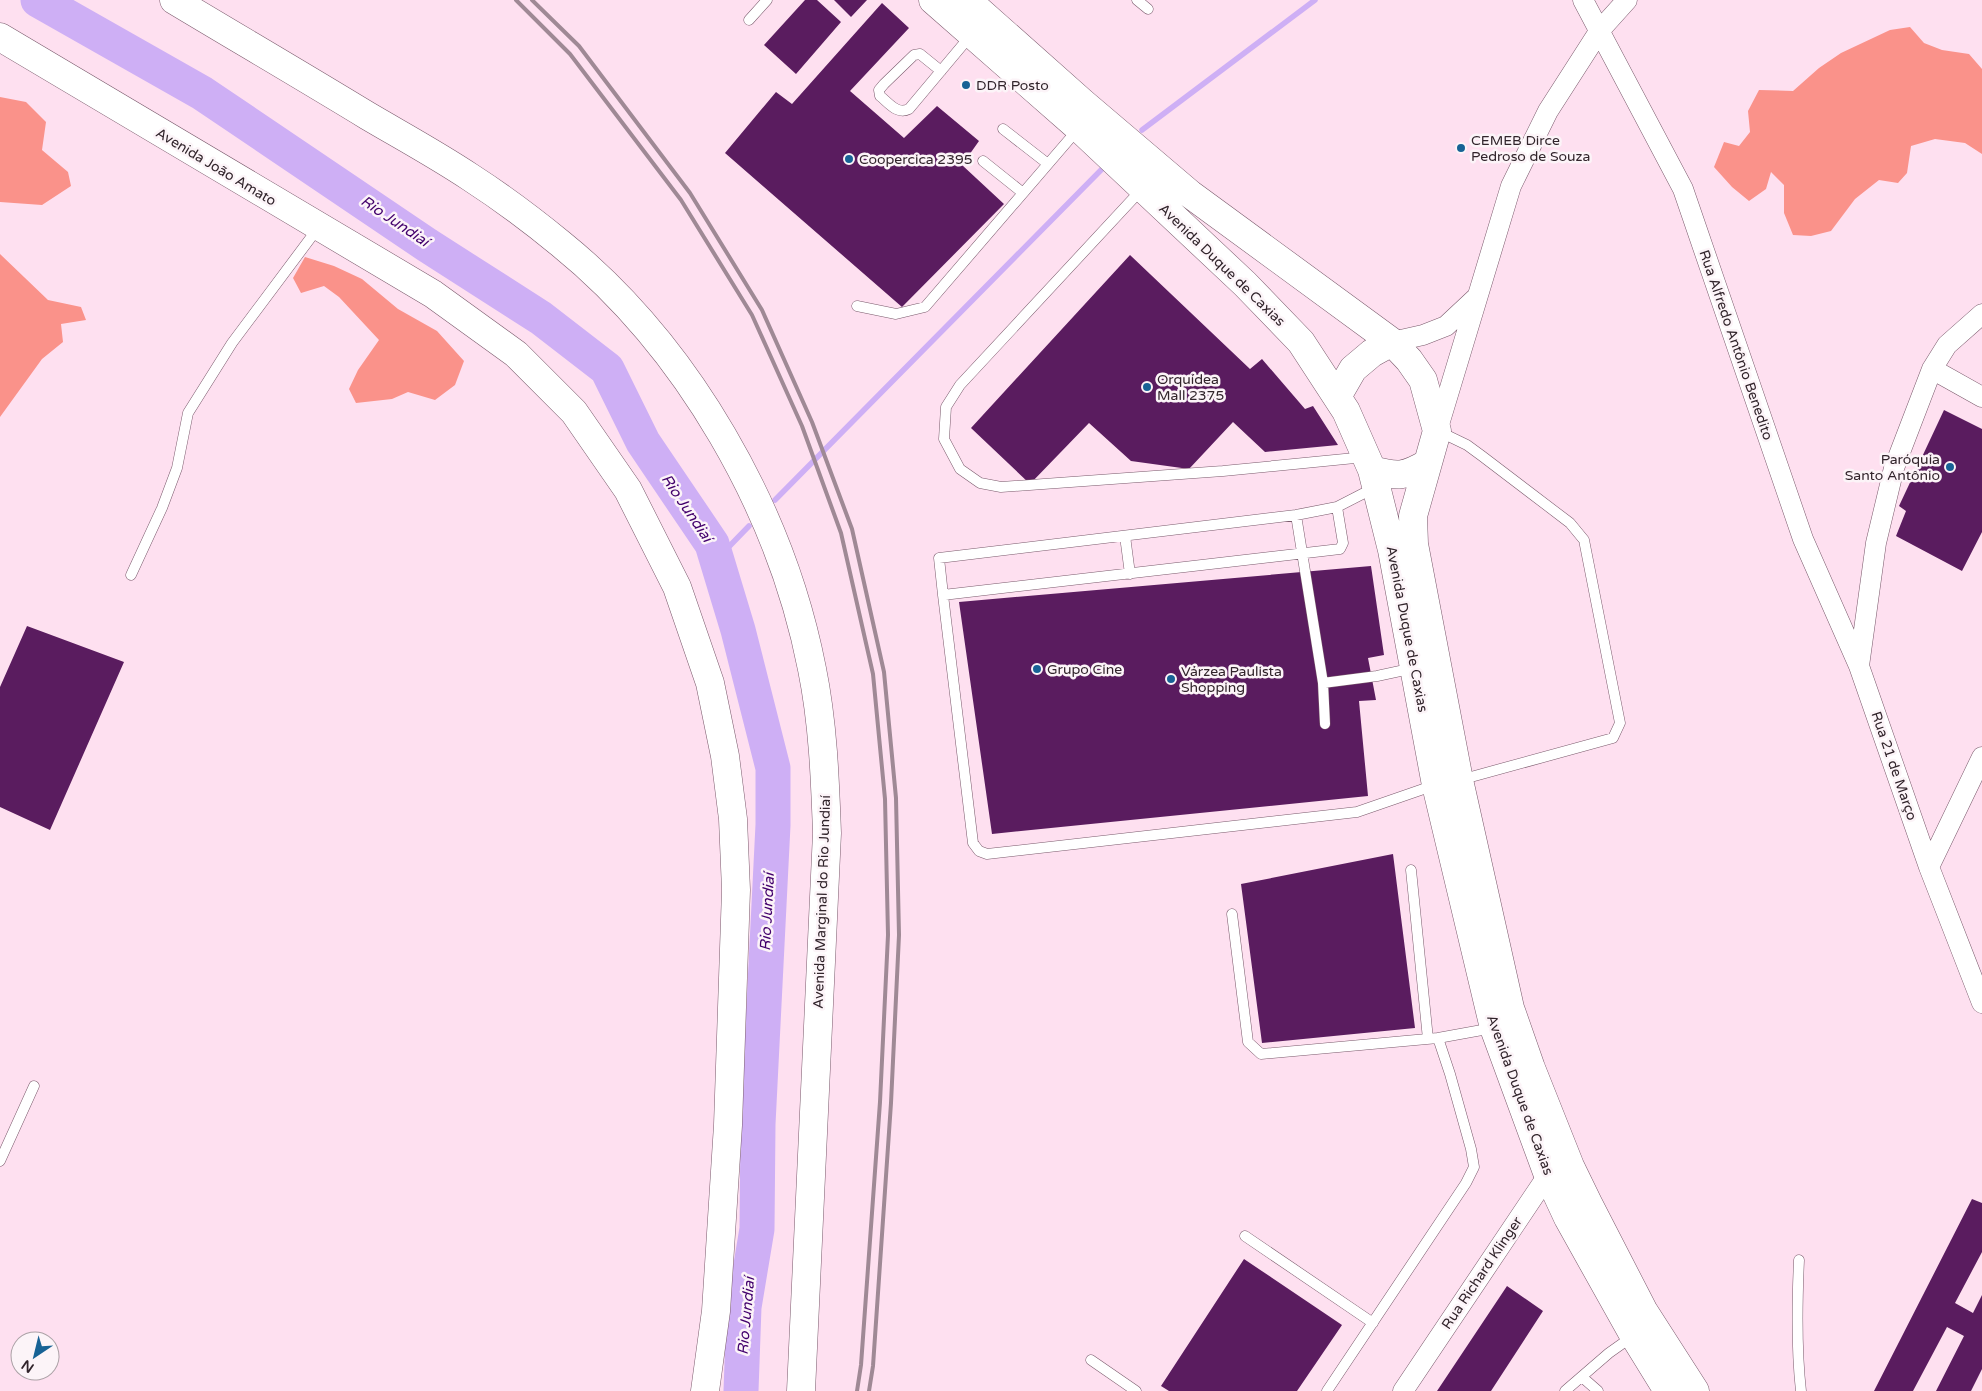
<svg xmlns="http://www.w3.org/2000/svg" width="1982" height="1391" font-family="'Varela Round',sans-serif">
<style>
.forest{fill:#fa928a}
.lines{fill:none;stroke-linecap:round;stroke-linejoin:round}
.stream{stroke:#ceaff5;stroke-width:5.5}
.river{stroke:#ceaff5;stroke-width:35}
.building{fill:#5a1c5f}
.service-casing{stroke:#7a5a6c;stroke-width:11}
.minor-casing{stroke:#7a5a6c;stroke-width:21}
.primary-casing{stroke:#7a5a6c;stroke-width:29}
.service{stroke:#fff;stroke-width:10}
.minor{stroke:#fff;stroke-width:20}
.primary{stroke:#fff;stroke-width:28}
.rail{stroke:#9f8995;stroke-width:4}
.poi-dot{fill:#176295;stroke:#fcf4f8;stroke-width:2}
.labels{text-anchor:middle;dominant-baseline:central;stroke-width:5;stroke-linejoin:round;paint-order:stroke}
.poi-label{font-size:14px;fill:#31242b;stroke:#fcf4f8;text-anchor:start}
.street-label{font-size:14px;fill:#31242b;stroke:#fcf4f8}
.water-label{font-size:15px;font-style:italic;fill:#42016c;stroke:#fcf4f8}
</style>
<rect width="100%" height="100%" fill="#fee0f0"/>
<path class="forest" d="M1910,27L1924,43L1942,50L1969,54L1982,69V154L1965,143L1935,139L1911,146L1907,173L1898,183L1879,180L1855,199L1831,231L1811,236L1793,235L1784,213V185L1771,172L1766,189L1749,201L1732,187L1714,167L1724,142L1739,146L1750,132L1748,111L1759,90L1793,91L1819,68L1841,53L1890,30Z
M0,97L26,102L46,122L42,150L68,172L71,186L42,205L0,202Z
M0,254L48,300L81,307L86,320L61,324L63,342L42,359L0,417Z
M305,257L334,266L362,279L398,309L437,331L464,361L455,385L435,400L408,392L392,399L356,403L349,389L358,370L379,340L339,297L324,286L301,293L293,278Z"/>
<g class="lines">
<path class="stream" d="M1142,130L1315,0
M775,500L1102,169
M717,559L749,526"/>
<path class="river" d="M38,0L202,93L427,245L541,318L607,369L643,442L712,544L738,630L773,768V825L758,1124L757,1229L744,1307L741,1391"/>
</g>
<path class="building" d="M805,0H817L841,22L796,74L764,45Z
M834,0H867L851,17Z
M882,3L909,28L850,91L904,138L937,106L979,141L962,165L1004,204L902,307L725,153L776,92L792,104Z
M1130,255L1250,369L1262,359L1305,409L1313,406L1338,445L1265,452L1233,422L1189,469L1131,461L1089,423L1030,484L971,428Z
M1944,410L1982,429V532L1962,571L1896,536L1906,511L1899,506Z
M1371,566L1384,655L1368,658L1376,700L1359,701L1368,796L992,834L959,602Z
M27,626L124,662L50,830L0,807V687Z
M1393,854L1415,1028L1262,1043L1241,884Z
M1972,1199L1982,1203V1252L1955,1303L1973,1313L1982,1295V1369L1971,1391H1936L1964,1336L1947,1327L1913,1391H1874Z
M1244,1259L1342,1325L1297,1391H1169L1161,1386Z
M1507,1286L1543,1311L1491,1391H1437Z"/>
<g class="lines">
<defs>
<path id="service" d="M1137,0L1148,9
M749,20L767,0
M941,71L920,54L914,55L884,84L879,90L880,96C889,103 897,115 909,109L971,35
M1003,129L1048,164
M983,161L1023,193
M1142,189L960,385L946,407L944,439L960,469L980,483L1001,487L1223,471L1365,457
M857,306L896,314L925,307L1079,128
M1438,431L1467,445L1482,456L1570,523L1584,540L1620,723L1613,738L1460,780
M1337,507L1374,488
M1296,515L1323,683L1325,724
M1125,536L1130,574
M131,575L162,508L177,468L188,413L232,343L318,228
M943,595L1340,549L1343,543L1337,507L1296,515L939,558L943,595L973,843L979,851L987,854L1357,812L1435,785
M1323,683L1377,676L1414,668
M1411,870L1428,1039
M1232,914L1248,1042L1261,1054L1438,1038
M0,1161L34,1086
M1245,1236L1373,1323
M1799,1260C1797,1304 1796,1347 1801,1391
M1091,1360L1136,1391
M1582,1377L1598,1391
M1327,1391L1466,1183L1474,1167L1471,1149L1450,1074L1438,1038L1493,1028
M1565,1391L1609,1353L1633,1336"/>
<path id="minor" d="M1583,0L1683,189L1803,539L1859,666L1929,867L1982,1003
M1392,342L1423,335L1446,326L1477,297
M1932,369L1982,397
M1437,431L1511,186L1548,111L1600,30L1627,0
M1859,666L1876,543L1894,468L1932,369L1947,345L1982,314
M1929,867L1982,757
M1403,1391L1548,1175L1558,1171"/>
<path id="primary" d="M174,0C239,39 304,77 368,116C402,136 437,155 470,177C501,197 533,221 561,244C688,347 781,510 812,669C823,723 825,778 827,833L801,1391
M933,0L1079,128L1245,284L1301,342L1346,411L1372,470L1392,550L1436,785L1494,1028L1548,1175L1568,1218L1634,1336L1668,1391
M967,0L1083,103L1190,194L1392,342L1409,360L1423,380L1437,431L1413,516L1414,544L1459,780L1510,1008L1531,1068L1570,1166L1588,1203L1643,1310L1695,1391
M0,37L433,294L516,354L574,412L628,490L677,587L710,683L725,756L733,819L736,890L728,1125L716,1311L705,1391
M1338,395L1353,369L1372,353L1392,342
M1372,470C1398,477 1404,477 1428,463"/>
</defs>
<use href="#service" class="service-casing"/>
<use href="#minor" class="minor-casing"/>
<use href="#primary" class="primary-casing"/>
<use href="#service" class="service"/>
<use href="#minor" class="minor"/>
<use href="#primary" class="primary"/>
<path class="rail" d="M516,0L570,54L681,200L752,315L802,426L841,533L873,674L885,799L888,935L880,1102L861,1365L857,1391
M532,0L579,46L690,193L762,310L812,422L852,529L884,672L896,798L899,935L891,1103L873,1366L869,1391"/>
</g>
<g class="poi-dot">
<circle cx="966" cy="85" r="5"/>
<circle cx="1461" cy="148" r="5"/>
<circle cx="849" cy="159" r="5"/>
<circle cx="1147" cy="387" r="5"/>
<circle cx="1950" cy="467" r="5"/>
<circle cx="1037" cy="669" r="5"/>
<circle cx="1171" cy="679" r="5"/>
</g>
<g class="labels">
<g class="poi-label">
<text x="976" y="85">DDR Posto</text>
<text x="1471" y="140">CEMEB Dirce<tspan x="1471" dy="16">Pedroso de Souza</tspan></text>
<text x="859" y="159">Coopercica 2395</text>
<text x="1157" y="379">Orquídea<tspan x="1157" dy="16">Mall 2375</tspan></text>
<text x="1940" y="459" text-anchor="end">Paróquia<tspan x="1940" dy="16">Santo Antônio</tspan></text>
<text x="1047" y="669">Grupo Cine</text>
<text x="1181" y="671">Várzea Paulista<tspan x="1181" dy="16">Shopping</tspan></text>
</g>
<g class="street-label">
<text transform="translate(216 167) rotate(31)">Avenida João Amato</text>
<text transform="translate(1222 265) rotate(44)">Avenida Duque de Caxias</text>
<text transform="translate(1736 345) rotate(71)">Rua Alfredo Antônio Benedito</text>
<text transform="translate(1407 629) rotate(79)">Avenida Duque de Caxias</text>
<text transform="translate(1894 766) rotate(71)">Rua 21 de Março</text>
<text transform="translate(822 902) rotate(-88)">Avenida Marginal do Rio Jundiaí</text>
<text transform="translate(1520 1095) rotate(70)">Avenida Duque de Caxias</text>
<text transform="translate(1482 1273) rotate(-56)">Rua Richard Klinger</text>
</g>
<g class="water-label">
<text transform="translate(395 221) rotate(34)">Rio Jundiaí</text>
<text transform="translate(687 508) rotate(56)">Rio Jundiaí</text>
<text transform="translate(767 912) rotate(-87)">Rio Jundiaí</text>
<text transform="translate(746 1316) rotate(-85)">Rio Jundiaí</text>
</g>
</g>
<g transform="translate(35 1356) rotate(215)"><circle r="24" fill="#fcf4f8" stroke="#aba1a6"/>
<path d="M0-4L9 19L0 12L-9 19Z" fill="#176295"/>
<text y="-8" font-size="14" font-weight="bold" text-anchor="middle" fill="#31242b">N</text>
</g>
</svg>
